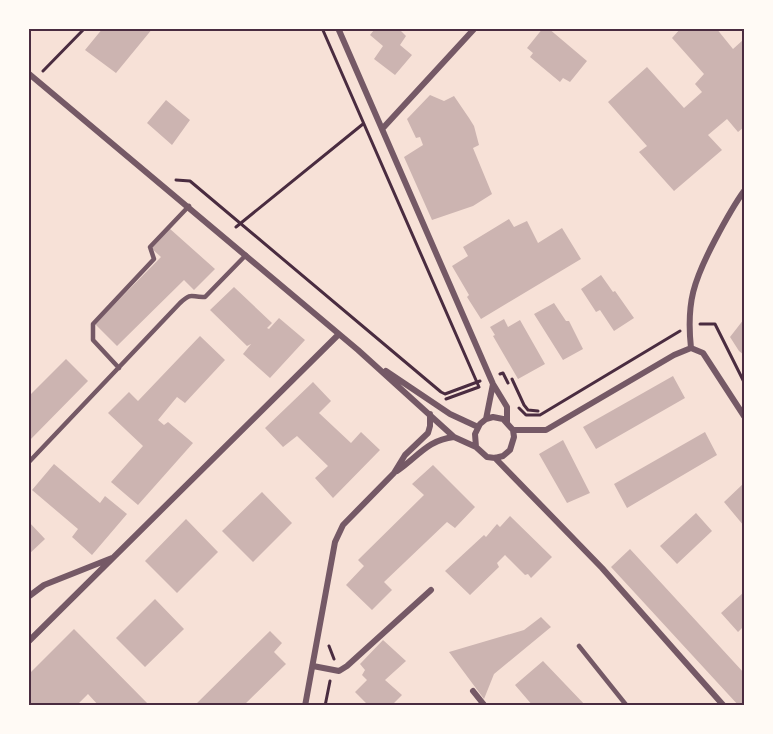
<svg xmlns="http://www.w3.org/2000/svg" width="773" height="734" font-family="Manrope,sans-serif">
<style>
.building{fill:#ccb4b1}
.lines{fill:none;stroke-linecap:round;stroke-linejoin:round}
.path{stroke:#4a2c40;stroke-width:3}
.service{stroke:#755966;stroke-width:4.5}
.minor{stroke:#755966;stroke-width:6}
.neatline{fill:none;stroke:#4a2c40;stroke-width:2}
</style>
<rect width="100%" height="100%" fill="#f7e1d7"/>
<path class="building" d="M103,28H153L116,73L85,50Z
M371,28H398L406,36L400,45L412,55L395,75L374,59L383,46L370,35L374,30Z
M543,28H548L587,61L570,82L563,78L560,82L530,57L533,53L527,48Z
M681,28H716L733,49L743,40L744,41V127L738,132L727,119L708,135L722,150L674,191L639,152L647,146L608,102L647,67L684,108L702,92L695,84L704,74L672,38Z
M430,95L444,101L454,96L469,118L474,126L479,145L473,148L492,194L473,206L432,220L404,157L423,145L420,137L416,138L407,119Z
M166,100L190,120L172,145L147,123Z
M509,219L514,227L527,221L538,243L562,228L581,259L481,319L467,297L469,295L452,266L468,256L463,247Z
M169,228L215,269L194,290L184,280L117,346L95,324L161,257L150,247Z
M601,275L613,292L615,291L634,318L614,331L600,310L596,312L581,289Z
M234,287L272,323L267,328L269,329L279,318L305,340L270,378L243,354L251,344L247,346L210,310Z
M554,303L566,321H569L583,349L563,360L534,314Z
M504,319L508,327L520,320L545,364L518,379L493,336L495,335L490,327Z
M744,319V355L739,351L730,337Z
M200,336L225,360L185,403L177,397L158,420L164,425L168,422L193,443L138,505L111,482L143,446L108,413L129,392L138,401Z
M66,359L88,381L28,442V397Z
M673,376L685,398L596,449L583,427Z
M313,382L331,401L319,413L351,443L361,432L380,450L333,498L315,478L328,466L297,436L283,447L265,428Z
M705,432L717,455L627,508L614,484Z
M563,440L590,493L567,503L539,454Z
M54,464L100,503L105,496L127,514L92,555L72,537L78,529L32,490Z
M433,465L475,507L455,528L447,522L384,582L392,590L372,610L346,585L364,566L358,560L424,495L412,484Z
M744,483V526L724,502Z
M262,492L292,523L253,562L222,531Z
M696,513L712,531L677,564L660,546Z
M510,516L552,557L531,578L528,574L525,575L505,555L497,563L499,567L470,595L445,571L484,535L486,537L497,524L500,527Z
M186,519L218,552L177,593L145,561Z
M28,521L45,539L28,555Z
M630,549L744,673V704L743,706H739L611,567Z
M744,592V626L738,632L721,613Z
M155,599L184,629L145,667L116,638Z
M541,617L551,627L494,674L484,699L449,652L524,630Z
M74,629L150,706H99L88,694L76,706H28V675Z
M270,631L282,643L274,652L286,664L243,706H194Z
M383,640L406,661L385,680L402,695L391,706H369L355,692L367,680L362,675L365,670L360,664Z
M543,661L586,706H533L515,685Z"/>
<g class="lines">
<path class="path" d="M322,28L479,387L446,399
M43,71L85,28
M176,180L190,181L441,392L445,394L480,381
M236,227L363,124
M700,324H715L744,382
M500,374L503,373L508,383
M512,379L524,405L528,410L538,411
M519,408L526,415H540L680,331
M329,646L334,659
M325,706L330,681"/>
<path class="service" d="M119,368L93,340V324L154,259L150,247L189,206
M28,463L180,303C193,291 191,298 205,297L246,255
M579,646L627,706"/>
<path class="minor" d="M338,28L493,384L507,407V422
M28,73L358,350L454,437L476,447L487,457L495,458L503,456L510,450L514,437L513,430L503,419L493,417L486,419L480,424L475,434L476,447
M383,128L475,28
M691,348C686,302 694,280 715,240C724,223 733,206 744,191
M386,371L450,414L478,427
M486,419L493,384
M513,430H546L674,355L691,348L703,353L744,416
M495,458L602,568L724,706
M397,471C418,457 427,440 454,437
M28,597L44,585L112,558
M28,642L339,334
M313,666L339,671L347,666L431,590
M473,691L485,706
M305,706L335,542L343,525L394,473L405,455L428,433L430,426V414"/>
</g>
<rect width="773" height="734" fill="none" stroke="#fffaf5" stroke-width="60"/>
<rect x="30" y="30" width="713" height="674" class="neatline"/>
</svg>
